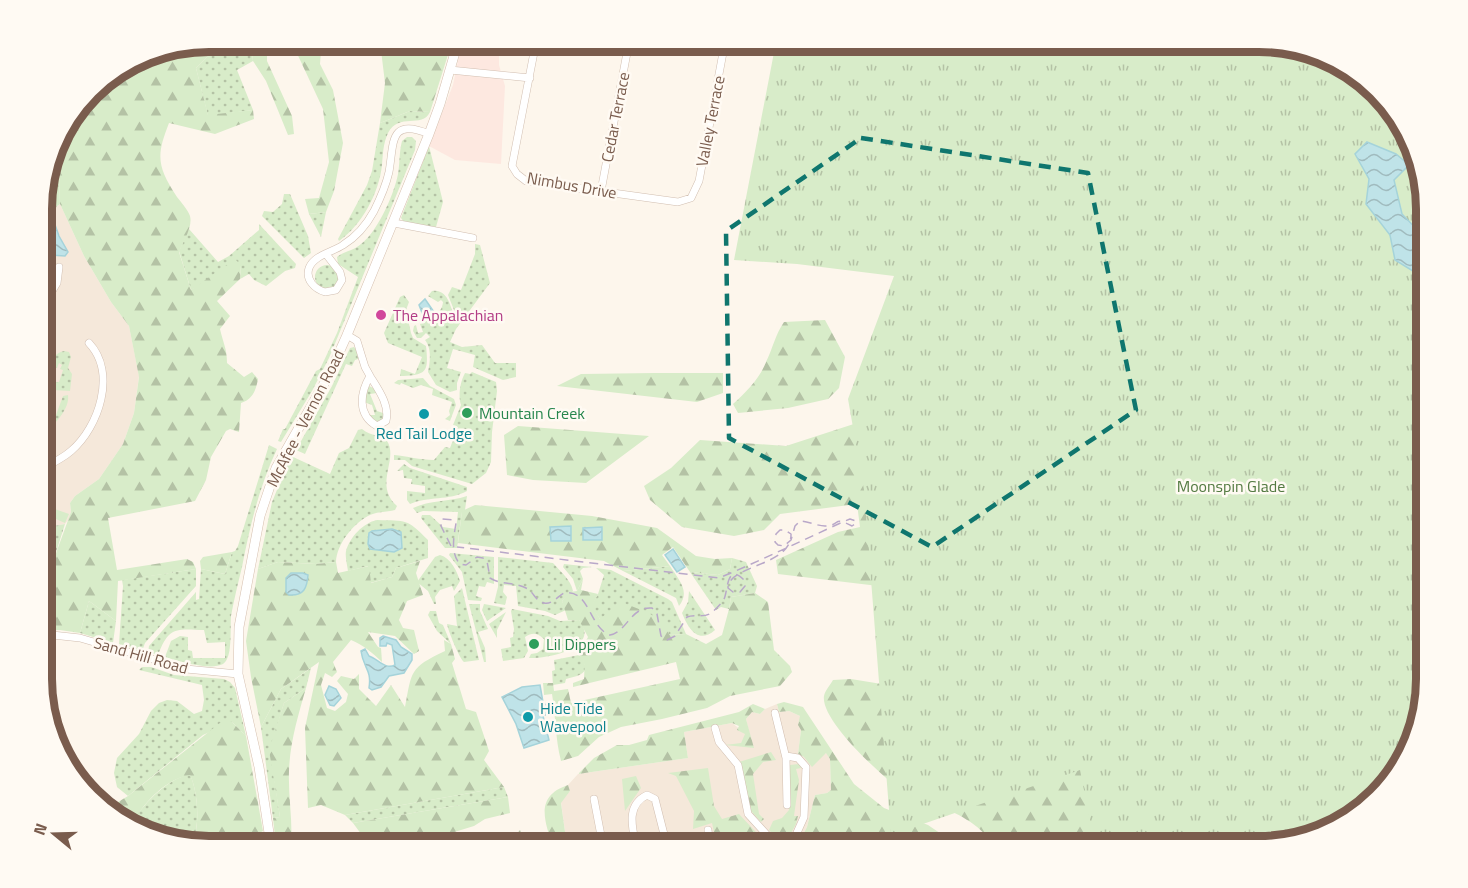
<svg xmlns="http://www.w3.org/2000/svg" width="1468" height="888" font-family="'Titillium Web',sans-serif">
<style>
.residential{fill:#f5e8da}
.commercial{fill:#fde8e0}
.grass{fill:url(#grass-dots)}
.forest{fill:url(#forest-firs)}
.wetland{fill:url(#wetland-marsh)}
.park{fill:url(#park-tufts)}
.pitch{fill:#d8ecc9}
.water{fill:url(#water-waves);stroke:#a5d3da;stroke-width:1.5}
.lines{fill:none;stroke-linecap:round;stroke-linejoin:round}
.street-casing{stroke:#d1beb0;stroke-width:8}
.secondary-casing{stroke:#d6c0b0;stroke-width:10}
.street{stroke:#fff;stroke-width:7}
.secondary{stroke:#fff;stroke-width:9}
.rail{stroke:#b9a8c9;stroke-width:1.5;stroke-dasharray:9 6;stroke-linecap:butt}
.marked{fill:none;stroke:#0f766e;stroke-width:4.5;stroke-dasharray:12 8;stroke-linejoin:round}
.hotel-dot{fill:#d1479c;stroke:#fffaf3;stroke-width:2}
.leisure-dot{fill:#2e9e5b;stroke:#fffaf3;stroke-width:2}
.culture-dot{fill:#0f9aa8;stroke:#fffaf3;stroke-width:2}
.labels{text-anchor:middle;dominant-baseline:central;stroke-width:5;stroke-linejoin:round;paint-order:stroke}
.street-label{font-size:16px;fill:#7a5c4d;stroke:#fffaf3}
.hotel-label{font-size:16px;fill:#b23c85;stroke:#fffaf3;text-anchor:start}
.leisure-label{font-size:16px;fill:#27864d;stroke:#fffaf3;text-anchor:start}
.culture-label{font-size:16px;fill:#0d838f;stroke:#fffaf3}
.park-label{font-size:16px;fill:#537a41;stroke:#fffaf3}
.rim{fill:none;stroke:#7a5c4d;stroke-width:8}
</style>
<defs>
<pattern id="grass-dots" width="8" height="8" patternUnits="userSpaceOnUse" patternTransform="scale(1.5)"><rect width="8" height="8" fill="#d8ecc9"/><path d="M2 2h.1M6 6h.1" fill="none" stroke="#b4c2a5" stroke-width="1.8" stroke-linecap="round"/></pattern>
<pattern id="forest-firs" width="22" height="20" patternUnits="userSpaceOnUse" patternTransform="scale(1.5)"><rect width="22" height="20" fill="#d8ecc9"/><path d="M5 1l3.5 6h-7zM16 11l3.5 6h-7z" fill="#b4c2a5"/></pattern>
<pattern id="wetland-marsh" width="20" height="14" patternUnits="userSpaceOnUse" patternTransform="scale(1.5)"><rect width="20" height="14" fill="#d8ecc9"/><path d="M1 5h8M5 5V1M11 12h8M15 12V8" fill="none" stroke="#b4c2a5"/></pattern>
<pattern id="park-tufts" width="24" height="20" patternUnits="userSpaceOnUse" patternTransform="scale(1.5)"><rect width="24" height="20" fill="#d8ecc9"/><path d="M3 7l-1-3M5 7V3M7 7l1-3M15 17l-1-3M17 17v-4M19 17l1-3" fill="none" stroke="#b4c2a5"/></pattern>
<pattern id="water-waves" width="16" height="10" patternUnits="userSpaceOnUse" patternTransform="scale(1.5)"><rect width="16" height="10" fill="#bfe3e8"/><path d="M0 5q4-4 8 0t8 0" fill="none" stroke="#a0bbbe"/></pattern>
</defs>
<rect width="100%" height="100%" fill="#fdf6ec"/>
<path class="residential" d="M60,204L84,256L111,302L129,326L139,376L134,413L123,444L99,479L75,496L70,503L71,512L69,519L65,524L43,528V224L45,215Z
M777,704L779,712L789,711L800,716L801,730L798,754L804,757L827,753L830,759L831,790L827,793L815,795L807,827L797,846H567L561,802L570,791L568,785L578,774L688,758L684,732L732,723L746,734L741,743L753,748L746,719L752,712L760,714L765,709Z"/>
<path class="commercial" d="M462,42H499V65L505,86L501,164L455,160L429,146L453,85Z"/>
<path class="grass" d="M209,42H251L253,61L237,70L253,110L208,116L196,68L215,49Z
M410,111L430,112C422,129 399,112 388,133C383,144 383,154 382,165C379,193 362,225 339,241L338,239L367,185L372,171L380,123Z
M407,137H412L416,141L415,150L329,358L312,391L281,442L278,441L283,429H285L316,371L320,369L337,333L358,277L338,264L337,257C345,251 351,251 357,247C376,236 394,195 398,174C400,163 399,152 402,141Z
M429,146L443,202L436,227L404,222L401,218Z
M284,194H290L308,236L311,253L304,258L262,216L264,211L273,212L282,204Z
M326,212L321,237L309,214Z
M259,224L296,264L295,268L285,271L266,286L254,280L249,274L240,279L241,266L191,290L179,251L189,229L218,262L229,256L259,230Z
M475,244L480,245L490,283L456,329L450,342L462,347L482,345L495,363H516V377L503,380L473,367L475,355L453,349L447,368L461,372L457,383V390L450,392L436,385L428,372C430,362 432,349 425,340L430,337L426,333L421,338H417L413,331L414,326L416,325L418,333L423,332L420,324C430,320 442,314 443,302L441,300L438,302L428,296L432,291C449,288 451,310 456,321L458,320L448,295L452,287L461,290L475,254Z
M315 277a12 12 0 1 1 24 0a12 12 0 1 1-24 0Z
M404,295L409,302L406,310L411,333L413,338L426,346C429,373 426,375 400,376L401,369L415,374L422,357L388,343L384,333L400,297Z
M354,347L357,351L358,359L355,360L352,366L346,364L305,454L296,450L332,386L350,348Z
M64,351L69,352L71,357L68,368L72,374L70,391L53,390L56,382H59L63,370L60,369L62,365L59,363L57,368L50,366L46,378L50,380L48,388L43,387C43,373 50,354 64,351Z
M472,372L496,382L497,391L492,432L491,462L486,473L472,484L412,466L405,460H394V455C407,456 420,460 434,460L445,447L450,448L458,427L453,425L461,405C458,396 460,382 465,373L470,374Z
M423,378L430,386L454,399L456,405L450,421L445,419L450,415L449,411L452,402L432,395L433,389L421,385L413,388L401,383L400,385L394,383L398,380Z
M369,386L373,388L377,393L370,394L377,411L383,413V418L380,422H376L370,417V415H375L372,405L364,402V393Z
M68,395C70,410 53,425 43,436V428L47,426L51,416L54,417L56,415L63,396Z
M362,429C371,437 382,434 387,441C399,459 373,485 397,506L395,510C387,512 374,512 368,516C352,525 337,544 336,562L316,564L278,562L258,569L272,502L291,456L330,474L339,453L349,448L358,430Z
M269,445L277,449C259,487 250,526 242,567C238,583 234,600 231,616C230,628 233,658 223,664C210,671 178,661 165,657L171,641L180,636L188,637V650L192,651L193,658H225V642L207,643L204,630C176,629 169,626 158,655L148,652L149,646L196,592V600L199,599L201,569L225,574L232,552L235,551L238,546Z
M404,464L410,468L467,487V491C449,501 428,496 410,504L407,500V491L425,493V486L411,484L412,479L404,478L403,470L397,471Z
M467,496L465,510L462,512L457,548H445L421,518L422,515H430L443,527L456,529L458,512L423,511L417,513L413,508C430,500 449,502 467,496Z
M377,520C407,521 406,518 428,540V558L396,568L392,577L370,583L368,566L348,571C347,564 345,557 346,551C350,537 363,523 377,520Z
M65,524L51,568H43V528Z
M450,553L494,557V584L487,582L485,587L479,586L476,596L482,598L481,601L468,600L462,572L449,555Z
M440,555C451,558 457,571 460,581L454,591L452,586L440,590L435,597L436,604H434L428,591L417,582L435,557Z
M498,557L553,563C561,572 571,580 573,591L562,601L566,610L555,615L545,611L518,606L516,586L504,585L503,592L507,597L505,605L494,603L498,587Z
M732,558L746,562L757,586L755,593L731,597L729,609L721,607L716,610L690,572L718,575L730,569Z
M564,564L592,567L583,568L580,571L583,579L577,591L573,579L563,567Z
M670,566C678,579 691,591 679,606L676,598L623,571Z
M596,568L611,570L668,599L672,602L686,634L669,635L600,619L591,606L598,594L604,575Z
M196,569V586L145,643L142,651L119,644L123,586L122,580Z
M462,588L479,660L464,662C459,658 448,630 447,624L457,626L454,596Z
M689,591L715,630C698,645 688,628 682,613L688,602Z
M89,601L116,621L113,643L80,633Z
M469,604H480V611L488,629L478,632L485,648L486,662H484Z
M484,604L506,608L487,621L482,610Z
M512,609L548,616L560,621L579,620C581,623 583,625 584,629C590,651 544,659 529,658L531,654L537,653L543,649L544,639C537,633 533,632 525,637L528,651L524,658L503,661L501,649L511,647L510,638L513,637L514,629L511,611Z
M430,611H436L439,623L443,625L451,644L437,631L428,615Z
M506,612L497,630V638L489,624Z
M579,655L583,658L586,669C582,676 573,677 566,679L565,683L553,685L552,671L555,670L554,660Z
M142,667H151L174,675L224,679L230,682L235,688L246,736L232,722L203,735L128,796L117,787L114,773L117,758L139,734L151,711L159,703L167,700L177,701L194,714L202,711L204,700L202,685L139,670Z
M311,668L306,688L284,703L270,750L280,817L273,818L261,727L281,689Z
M190,774C198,793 200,823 193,842L146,829L133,820C147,801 166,780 190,774Z
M504,787L508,797L353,823L345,815Z"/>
<path class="forest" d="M209,42L215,49L196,68L208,115L253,110L254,119L215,134L169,123C156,156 157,166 177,197C181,202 188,210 190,216C193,227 183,242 179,252L191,290L235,259L241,265L240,279L217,301L230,316L220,329C223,343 227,348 227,363L244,377L252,372L258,379C256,390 253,399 241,403L239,432L230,429L226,431L211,457L206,480L195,501L108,518L117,570L187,559L193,562L196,569L118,581L116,621L89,601L80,633L60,630H43V569L51,567L71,512L70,503L75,496L99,479L123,444L134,413L139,377L129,326L111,302L84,256L60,204L58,139L59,135L99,84L145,55Z
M251,42H283L267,52V61L292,116L294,134L288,135L266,81L253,61Z
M289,42H330L321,51L320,64L333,90L343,143L334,191L326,212L309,214L305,199L319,198L329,162L323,109L294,47Z
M380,42H452L430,112L410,111L380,123L385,83Z
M825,320L845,357L839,388L828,399L788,408L738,413L733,404C746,392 760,378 766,362C773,348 775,335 784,322Z
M654,373H723V393L697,402L557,386L581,374Z
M860,422L895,588L778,574L776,560L838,532L860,527L857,504L780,514L764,530L734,536L682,527L650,500L644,486L671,468L700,440L786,446Z
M518,426L649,436L586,483L533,480L507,475L504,435Z
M475,505L592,516L657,528L696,556L715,559L732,558L730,569L718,575L690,572L673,547L662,555L670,566L623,571L604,561L458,543L462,511Z
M232,552L225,574L201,569L200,561L203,557Z
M420,561L416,573L423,595L407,601L399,620L403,628L414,630L419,651L414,654L395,636L368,632L378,647L381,648L382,662C373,653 363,645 351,640L333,662L337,672L332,677L325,673L321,685L327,708L335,711L346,702L348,694L337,681L341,676L354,679L359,674V689L376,706L391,685L405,707C412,671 409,668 445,651L444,640L451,644L455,659L452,663L466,709L476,712L489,751L484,760L504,787L345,815L321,805L308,808L305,728L319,662L281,689L261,727L251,677L246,641L258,569L278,562L316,564L336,562L338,573L369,566L371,583L392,577L396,568Z
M583,579L581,590L598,594L592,606L600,619L621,602L649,613L668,627L669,635L686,634L706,644L722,635L729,609L731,597L755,593L768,602L774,650L790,666L792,672L780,686L730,696L707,708L662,719L621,727L599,737L578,756L561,761C555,737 556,718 552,694L544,695L543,683H553L554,691L568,689L571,703L680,679L676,662L573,687V683L584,679C584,670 587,662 579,655L588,637L579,620H568L562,601L570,592L577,591Z
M851,679L906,688L1019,725L1213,846H995C977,822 959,814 931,803C924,801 916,799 909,795C888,783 820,721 824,696C825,691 830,685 833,680Z
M306,688C298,716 290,742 289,771C288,796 293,821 291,846H276L273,818L280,817L269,750L284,703Z
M784,702L803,707L854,784L884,808L928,825L959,846H797L807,827L815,795L827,793L831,790L830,759L826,753L812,767L804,757L798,754L801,730L798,725L800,716L789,711L779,712L777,704Z
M753,704L765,709L760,714L752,712L746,719L754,748L725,745L741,743L745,734L737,730L739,726L732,723L684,732L688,758L578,774L594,758L617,745H629L647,740L649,735L739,712Z
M225,719L232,722L246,736L263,831L244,841L242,846H209L193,842C200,825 198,791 190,775C166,779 146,801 134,820L146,829L125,823L108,808L128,796Z
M771,752L776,760L763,762L753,774L759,814L764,819L761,822L751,811L739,762Z
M799,764L801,768L796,769L799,780L794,816H798L796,824L784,846L769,830L773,821L782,818L789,810L790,765Z
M708,768L714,806L722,819L739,814L769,846H733L728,842L717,845L712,823L693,829L694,811L676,776L668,773Z
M636,776L641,788L625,811L622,779Z
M568,785L570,791L561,803L567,846H553C544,820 535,796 568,785Z
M508,797L510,813L485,819L474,826L409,846H389L364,838L353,823Z
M520,830L526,846H507Z"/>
<path class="wetland" d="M58,139L60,204L45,215L43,224V188Z"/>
<path class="park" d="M776,42H1259L1343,65L1398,117L1426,198V689L1403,763L1343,823L1269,846H1095L1080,770L891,835L864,490L848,399L894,276L797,264L734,260Z"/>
<path class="pitch" d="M52,508L69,514L65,523L49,516Z"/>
<path class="water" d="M1367,142L1396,154L1409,165L1394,180L1402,214L1426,239V312L1413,271L1395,260L1390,235L1366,204L1369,179L1355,154Z
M51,219H53L59,236L68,252L65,256L50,255L43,262C43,247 48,234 51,219Z
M425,299L434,312L424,318L419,305Z
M571,526V541H551L550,527Z
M602,527V540H583V528Z
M392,529L401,532L402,548L394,552L370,549L368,544L369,533L372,531Z
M673,549L685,567L677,572L665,555Z
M291,573H303L308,575C307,588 304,596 289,595L286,592V578Z
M383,636L396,640L401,647L412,654V660L404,673L389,676L381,687L372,690L369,688C372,669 363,668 361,651L365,649L369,656C378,659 385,670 395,665L392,645L387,643L386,646H380V638Z
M540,685L544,708L546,704L550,705L548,709L550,713L545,715L542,712L549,740L524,748L516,724L502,697L522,687Z
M329,686L336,689L341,698L334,706L330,705L325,695Z"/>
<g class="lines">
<defs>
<path id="street" d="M536,42L512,166L517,174L526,181L678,202L691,198L699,181L725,42
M450,70L530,78
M601,191L629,42
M394,223L473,238
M326,254L340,272L342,280L336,290L325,292C315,289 305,280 309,268C314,255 333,252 343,245C356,237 367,224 374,211C380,199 386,185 389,172C394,143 389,117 429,134
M43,306L57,283L59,267
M347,335L357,341L365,367L370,376
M370,376C378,389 390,405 386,421L377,426C357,415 360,393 370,376Z
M43,468C53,463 63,458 71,451C99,427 117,373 89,343
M43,634L80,638L186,669L238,674
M775,713L786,758L787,805
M715,728L719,742L738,765L748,814L777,846
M786,756L798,758L806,767L804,817L791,846
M594,799L603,846
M708,830L710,846
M297,846L302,837L309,836L319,839L324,846
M636,846C632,827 626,805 647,795L655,799L667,846"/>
<path id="secondary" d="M271,846L259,767L238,674L239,627L260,516L276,468L329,375L347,335L429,134L440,104L458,42"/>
</defs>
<use href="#street" class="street-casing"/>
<use href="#secondary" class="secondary-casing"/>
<use href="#street" class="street"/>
<use href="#secondary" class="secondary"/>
<path class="rail" d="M451,546L441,526L442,519L453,520L456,523C454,536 450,553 460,564L466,565L477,557L483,558L487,561L490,578C501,585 515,582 526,588C534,592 536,602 544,603C552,605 558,596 564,593C590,589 589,628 610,635C627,632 631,606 652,608L657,614L661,636L667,640L675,636L687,617C694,614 704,618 711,613C715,610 722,603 724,599C728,592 726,562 744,580L745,586L740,592H733L728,588C728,565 792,566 791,534L785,530H780L776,534L775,542L778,545L784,546L791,540L795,526L800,521C808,521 817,526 825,526C842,525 832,516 852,526L855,524L856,521L850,519L845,521C803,540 762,560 719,578L457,547"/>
</g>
<path class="marked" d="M861,138L1088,173L1136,410L932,547L729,438L726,231Z"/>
<circle class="hotel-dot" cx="381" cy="315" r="6"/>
<g class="leisure-dot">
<circle cx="467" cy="413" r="6"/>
<circle cx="534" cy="644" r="6"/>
</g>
<g class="culture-dot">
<circle cx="424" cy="414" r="6"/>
<circle cx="528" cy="717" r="6"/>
</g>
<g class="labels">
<g class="street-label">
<text transform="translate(615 117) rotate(-79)">Cedar Terrace</text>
<text transform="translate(710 121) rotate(-79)">Valley Terrace</text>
<text transform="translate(572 185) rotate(10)">Nimbus Drive</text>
<text transform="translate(305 418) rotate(-63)">McAfee - Vernon Road</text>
<text transform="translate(141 655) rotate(16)">Sand Hill Road</text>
</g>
<g class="hotel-label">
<text x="393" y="315">The Appalachian</text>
</g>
<g class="leisure-label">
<text x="479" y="413">Mountain Creek</text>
<text x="546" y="644">Lil Dippers</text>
</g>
<g class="culture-label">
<text x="424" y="433">Red Tail Lodge</text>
<text x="540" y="708" text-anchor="start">Hide Tide<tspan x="540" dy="18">Wavepool</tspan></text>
</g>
<g class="park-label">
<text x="1231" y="486">Moonspin Glade</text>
</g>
</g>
<path d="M0 0H1468V888H0ZM209 52H1259A157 157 0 0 1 1416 209V679A157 157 0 0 1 1259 836H209A157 157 0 0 1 52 679V209A157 157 0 0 1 209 52Z" fill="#fffaf3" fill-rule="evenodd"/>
<path class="rim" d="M209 52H1259A157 157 0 0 1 1416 209V679A157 157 0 0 1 1259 836H209A157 157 0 0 1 52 679V209A157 157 0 0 1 209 52Z"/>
<g transform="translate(54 834) rotate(289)" stroke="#fffaf3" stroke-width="4.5" paint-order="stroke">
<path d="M0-4.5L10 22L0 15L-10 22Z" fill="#7a5c4d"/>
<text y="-9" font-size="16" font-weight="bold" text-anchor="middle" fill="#7a5c4d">N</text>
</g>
</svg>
